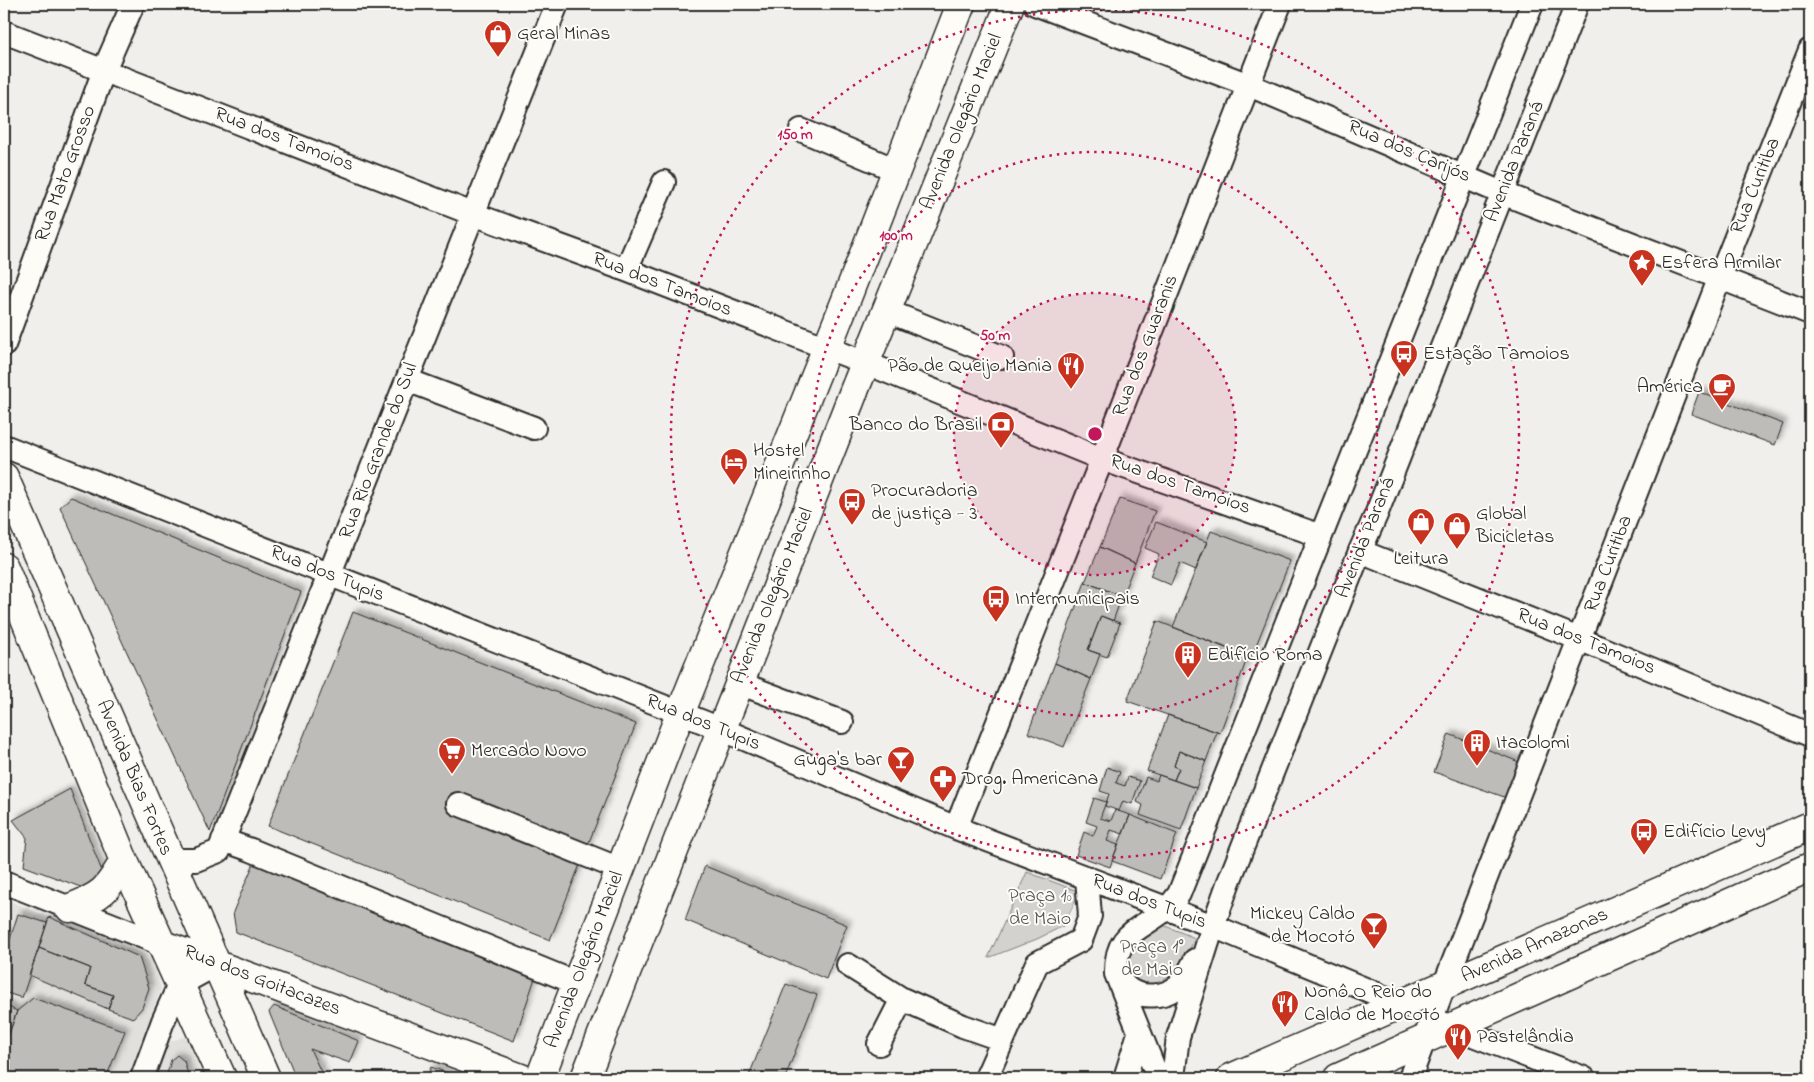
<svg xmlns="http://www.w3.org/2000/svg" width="1814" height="1082" font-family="'Indie Flower',sans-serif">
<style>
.built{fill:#e1e0dc}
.green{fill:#d3d2cf;stroke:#7f7e7d}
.building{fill:#bdbcb8;stroke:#2b2b2b;filter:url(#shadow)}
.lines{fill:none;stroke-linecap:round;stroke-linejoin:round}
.minor-casing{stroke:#2b2b2b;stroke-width:26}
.major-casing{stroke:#2b2b2b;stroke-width:31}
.minor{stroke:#fdfcf7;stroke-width:22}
.major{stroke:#fdfcf7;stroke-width:28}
.ring{fill:none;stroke:#c2185b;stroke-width:2.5;stroke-dasharray:2.5 5}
.labels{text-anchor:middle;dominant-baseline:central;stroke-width:4;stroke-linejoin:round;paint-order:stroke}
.poi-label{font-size:20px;fill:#2b2b2b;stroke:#fdfcf7;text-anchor:start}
.street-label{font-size:20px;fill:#2b2b2b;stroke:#fdfcf7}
.park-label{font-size:20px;fill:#555554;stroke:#fdfcf7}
.centre{fill:#c2185b;stroke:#fdfcf7;stroke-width:2.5}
.ring-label{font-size:15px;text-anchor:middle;font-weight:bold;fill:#c2185b;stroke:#fdfcf7;stroke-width:4;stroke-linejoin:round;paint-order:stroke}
</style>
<defs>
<filter id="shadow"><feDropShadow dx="4.5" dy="-4.5" stdDeviation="2.5" flood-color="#0004"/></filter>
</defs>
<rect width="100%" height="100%" fill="#f0efeb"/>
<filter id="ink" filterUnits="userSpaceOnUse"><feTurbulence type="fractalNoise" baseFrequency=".02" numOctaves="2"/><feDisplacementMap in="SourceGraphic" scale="10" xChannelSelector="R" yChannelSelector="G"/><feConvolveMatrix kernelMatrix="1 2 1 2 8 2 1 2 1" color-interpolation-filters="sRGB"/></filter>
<g filter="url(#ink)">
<path class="built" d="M4,899L152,957L161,988L128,1078H4Z
M186,1036L203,1078H155L169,1042Z"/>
<path class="green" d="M1027,872L1080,892L1063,926L1037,939L988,958Z
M1158,923L1195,938C1184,962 1177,982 1150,989L1123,975L1125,951Z"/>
<path class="building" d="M1699,392L1783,424L1775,445L1691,414Z
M71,497L301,592L210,832L60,507Z
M1120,499L1155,511L1135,563L1100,547Z
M1156,522L1207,542L1196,570L1180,563L1171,585L1150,576L1159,554L1145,548Z
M1211,531L1290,561L1251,658L1173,627Z
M1100,547L1135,563L1122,596L1085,582Z
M1085,582L1122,596L1113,621L1101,616L1088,650L1100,654L1091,679L1055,663Z
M353,612L636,724L550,940L268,826Z
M1101,616L1120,623L1107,657L1088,650Z
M1157,621L1248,656L1220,733L1127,701Z
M1055,663L1091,679L1064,747L1028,733Z
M1168,715L1217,732L1206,761L1179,751L1174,766L1179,768L1174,780L1147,771Z
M1449,734L1519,762L1507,798L1434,772Z
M1179,751L1206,761L1196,788L1174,780L1179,768L1174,766Z
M1107,767L1120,772L1116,783L1125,786L1128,777L1140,781L1132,804L1123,801L1119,811L1105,806L1109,794L1100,791Z
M1159,775L1196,788L1181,830L1140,815L1143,805L1137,802L1146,777L1157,781Z
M70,789L103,874L86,889L24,866L27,838L13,820Z
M1094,798L1106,802L1100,818L1111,821L1115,810L1130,815L1123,834L1111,830L1107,841L1118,845L1110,867L1076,855L1084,832L1093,836L1097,826L1086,822Z
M1130,815L1177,834L1160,879L1112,861Z
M254,863L536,975L514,1041L236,932L233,912Z
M705,866L847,925L826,979L685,920Z
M18,914L47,923L22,998L4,992V958Z
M49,917L139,957L149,988L142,1008L133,1018L108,1009L113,995L85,985L90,968L39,948Z
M39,948L90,968L85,985L113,995L108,1009L29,975Z
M786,984L817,995L785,1078H748Z
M33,998L125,1031L106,1078H4V1048L17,1011Z
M4,1005L17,1011L4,1048Z
M274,1006L359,1041L350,1063L310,1049L324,1078H296L269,1012Z
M177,1055L184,1061L189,1078H166L171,1060Z
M431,1067L462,1078H427Z"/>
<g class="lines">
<defs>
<path id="minor" d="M1035,4L1249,85L1502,193L1810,313
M4,32L473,214L626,270L866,363L1102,459L1321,536
M801,130L896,170
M626,270L664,182
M887,311L1002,357
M4,345L104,70L133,4
M407,380L534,428
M4,446L721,729L956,828L1213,926L1401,1004
M1360,551L1579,639L1810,735
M739,683L842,722
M458,804L620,869
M956,828L1102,459L1280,4
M223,840L251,850L576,983
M170,860H196L219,851L557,4
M4,882L161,944
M848,965L902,999
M1118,976C1120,980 1123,983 1125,986C1139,1000 1167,998 1180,984C1186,977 1191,969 1195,960
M1442,1023L1584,1078
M879,1044L902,999L963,1026L1003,1040
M142,1078L163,1021L179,985L217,964
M986,1078L1037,963L1081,940L1090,916L1087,878
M1125,1078L1139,1033
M1158,1078L1116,974C1115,932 1138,932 1166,909C1171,905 1175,899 1179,894L1532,4
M1173,1078L1178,1037L1213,926L1228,884L1360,551L1376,515L1577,4
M1410,1078L1444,986L1720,277L1810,50"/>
<path id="major" d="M4,477L266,1078
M4,567L124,861L222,1078
M70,908C102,896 107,891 124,861
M161,944L521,1078
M540,1078L680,714L848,295L961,4
M585,1078L854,391L1010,4
M1231,1078L1810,826
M1338,1078L1810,867"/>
</defs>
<use href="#minor" class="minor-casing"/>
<use href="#major" class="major-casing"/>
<use href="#minor" class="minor"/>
<use href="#major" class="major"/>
</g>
</g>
<circle cx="1095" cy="434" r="141" fill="#c2185b" fill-opacity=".12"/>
<g class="ring">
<circle cx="1095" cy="434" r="141"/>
<circle cx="1095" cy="434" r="282"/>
<circle cx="1095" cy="434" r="424"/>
</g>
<defs>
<symbol id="shop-pin" viewBox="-11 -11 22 30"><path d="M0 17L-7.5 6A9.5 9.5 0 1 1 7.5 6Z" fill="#c8321e" stroke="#fdfcf7"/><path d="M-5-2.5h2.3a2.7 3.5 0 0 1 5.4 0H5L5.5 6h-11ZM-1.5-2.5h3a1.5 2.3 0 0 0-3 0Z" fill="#fff"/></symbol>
<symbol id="sight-pin" viewBox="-11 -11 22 30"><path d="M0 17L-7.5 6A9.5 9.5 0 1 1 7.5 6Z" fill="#c8321e" stroke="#fdfcf7"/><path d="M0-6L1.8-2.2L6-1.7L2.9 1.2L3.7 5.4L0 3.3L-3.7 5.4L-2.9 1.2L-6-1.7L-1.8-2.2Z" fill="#fff"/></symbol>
<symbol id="bus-pin" viewBox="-11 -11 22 30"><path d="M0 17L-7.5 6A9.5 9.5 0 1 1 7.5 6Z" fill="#c8321e" stroke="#fdfcf7"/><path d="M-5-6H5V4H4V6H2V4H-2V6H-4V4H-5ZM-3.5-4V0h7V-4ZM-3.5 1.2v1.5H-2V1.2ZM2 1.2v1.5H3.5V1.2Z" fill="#fff"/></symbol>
<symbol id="restaurant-pin" viewBox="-11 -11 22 30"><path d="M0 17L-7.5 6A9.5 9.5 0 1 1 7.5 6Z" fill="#c8321e" stroke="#fdfcf7"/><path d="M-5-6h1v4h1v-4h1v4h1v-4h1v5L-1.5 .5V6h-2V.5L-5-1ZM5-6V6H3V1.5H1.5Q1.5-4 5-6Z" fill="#fff"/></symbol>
<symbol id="cafe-pin" viewBox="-11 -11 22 30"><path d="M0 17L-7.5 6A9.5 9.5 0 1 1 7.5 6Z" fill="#c8321e" stroke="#fdfcf7"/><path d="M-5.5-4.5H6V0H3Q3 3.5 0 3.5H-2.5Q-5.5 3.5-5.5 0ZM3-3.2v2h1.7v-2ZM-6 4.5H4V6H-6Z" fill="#fff"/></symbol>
<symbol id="bank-pin" viewBox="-11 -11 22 30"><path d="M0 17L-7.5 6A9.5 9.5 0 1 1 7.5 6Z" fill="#c8321e" stroke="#fdfcf7"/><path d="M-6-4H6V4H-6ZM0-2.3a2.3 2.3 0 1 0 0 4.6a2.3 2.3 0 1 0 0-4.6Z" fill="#fff"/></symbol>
<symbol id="hotel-pin" viewBox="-11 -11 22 30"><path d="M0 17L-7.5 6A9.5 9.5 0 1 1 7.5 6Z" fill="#c8321e" stroke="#fdfcf7"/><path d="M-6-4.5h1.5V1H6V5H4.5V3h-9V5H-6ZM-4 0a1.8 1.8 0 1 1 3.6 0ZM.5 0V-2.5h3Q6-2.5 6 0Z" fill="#fff"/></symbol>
<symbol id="building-pin" viewBox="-11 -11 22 30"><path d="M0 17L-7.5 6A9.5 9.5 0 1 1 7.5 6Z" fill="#c8321e" stroke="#fdfcf7"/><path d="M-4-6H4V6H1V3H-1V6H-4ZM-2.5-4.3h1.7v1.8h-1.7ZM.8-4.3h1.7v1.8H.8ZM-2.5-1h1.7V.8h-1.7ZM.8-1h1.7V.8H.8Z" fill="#fff"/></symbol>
<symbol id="supermarket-pin" viewBox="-11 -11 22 30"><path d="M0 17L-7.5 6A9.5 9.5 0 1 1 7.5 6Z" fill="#c8321e" stroke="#fdfcf7"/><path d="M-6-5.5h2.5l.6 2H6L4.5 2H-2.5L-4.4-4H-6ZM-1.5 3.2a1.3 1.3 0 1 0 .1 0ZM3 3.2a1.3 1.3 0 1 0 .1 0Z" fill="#fff"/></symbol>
<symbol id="bar-pin" viewBox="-11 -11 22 30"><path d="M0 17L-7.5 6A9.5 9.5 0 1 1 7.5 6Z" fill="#c8321e" stroke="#fdfcf7"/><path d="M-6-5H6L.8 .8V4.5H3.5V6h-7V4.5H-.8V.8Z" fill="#fff"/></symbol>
<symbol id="pharmacy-pin" viewBox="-11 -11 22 30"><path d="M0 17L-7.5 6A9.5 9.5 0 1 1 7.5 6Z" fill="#c8321e" stroke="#fdfcf7"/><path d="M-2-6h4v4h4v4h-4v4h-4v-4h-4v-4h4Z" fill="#fff"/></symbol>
</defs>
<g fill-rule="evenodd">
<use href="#shop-pin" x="482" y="18" width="32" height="43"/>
<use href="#sight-pin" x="1626" y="247" width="32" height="43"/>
<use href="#bus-pin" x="1388" y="338" width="32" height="43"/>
<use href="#restaurant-pin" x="1055" y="350" width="32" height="43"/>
<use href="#cafe-pin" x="1706" y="371" width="32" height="43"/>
<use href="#bank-pin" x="985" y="409" width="32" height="43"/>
<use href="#hotel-pin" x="718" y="446" width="32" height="43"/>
<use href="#bus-pin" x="836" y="486" width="32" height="43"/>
<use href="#shop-pin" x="1405" y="506" width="32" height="43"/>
<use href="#shop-pin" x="1441" y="510" width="32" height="43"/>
<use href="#bus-pin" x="980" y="583" width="32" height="43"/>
<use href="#building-pin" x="1172" y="639" width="32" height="43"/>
<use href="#building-pin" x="1461" y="727" width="32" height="43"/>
<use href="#supermarket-pin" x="436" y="735" width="32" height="43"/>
<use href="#bar-pin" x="885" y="744" width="32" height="43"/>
<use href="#pharmacy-pin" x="927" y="763" width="32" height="43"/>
<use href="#bus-pin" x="1628" y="816" width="32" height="43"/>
<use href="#bar-pin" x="1358" y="910" width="32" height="43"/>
<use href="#restaurant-pin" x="1269" y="988" width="32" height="43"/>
<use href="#restaurant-pin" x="1442" y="1021" width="32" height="43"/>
</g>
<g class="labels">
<g class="poi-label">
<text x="517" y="34">Geral Minas</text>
<text x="1661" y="263">Esfera Armilar</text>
<text x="1423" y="354">Estação Tamoios</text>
<text x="1052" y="366" text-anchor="end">Pão de Queijo Mania</text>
<text x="1703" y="387" text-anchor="end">América</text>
<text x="982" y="425" text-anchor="end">Banco do Brasil</text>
<text x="753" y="451">Hostel<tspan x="753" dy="23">Mineirinho</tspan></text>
<text x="871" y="491">Procuradoria<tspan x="871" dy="23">de justiça - 3</tspan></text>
<text x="1476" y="514">Global<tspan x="1476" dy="23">Bicicletas</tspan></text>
<text x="1421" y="559" text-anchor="middle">Leitura</text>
<text x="1015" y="599">Intermunicipais</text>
<text x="1207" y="655">Edifício Roma</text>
<text x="1496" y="743">Itacolomi</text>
<text x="471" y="751">Mercado Novo</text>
<text x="882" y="760" text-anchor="end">Guga's bar</text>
<text x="962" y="779">Drog. Americana</text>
<text x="1663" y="832">Edifício Levy</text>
<text x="1355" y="914" text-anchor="end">Mickey Caldo<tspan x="1355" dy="23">de Mocotó</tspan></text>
<text x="1304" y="992">Nonô O Reio do<tspan x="1304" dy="23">Caldo de Mocotó</tspan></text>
<text x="1477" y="1037">Pastelândia</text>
</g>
<g class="street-label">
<text transform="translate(962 122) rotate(-68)">Avenida Olegário Maciel</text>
<text transform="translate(284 140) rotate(21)">Rua dos Tamoios</text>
<text transform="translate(1409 152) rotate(23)">Rua dos Carijós</text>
<text transform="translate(1515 162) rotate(-68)">Avenida Paraná</text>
<text transform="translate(66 174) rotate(-70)">Rua Mato Grosso</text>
<text transform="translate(1756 186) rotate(-68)">Rua Curitiba</text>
<text transform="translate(662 285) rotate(21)">Rua dos Tamoios</text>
<text transform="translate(1146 346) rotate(-69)">Rua dos Guaranis</text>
<text transform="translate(379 451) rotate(-69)">Rua Rio Grande do Sul</text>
<text transform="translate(1180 485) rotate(19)">Rua dos Tamoios</text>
<text transform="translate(1366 538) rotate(-68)">Avenida Paraná</text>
<text transform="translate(1609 564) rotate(-69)">Rua Curitiba</text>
<text transform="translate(327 574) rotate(22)">Rua dos Tupis</text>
<text transform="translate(773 596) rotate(-68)">Avenida Olegário Maciel</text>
<text transform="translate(1586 642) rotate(22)">Rua dos Tamoios</text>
<text transform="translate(703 723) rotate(22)">Rua dos Tupis</text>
<text transform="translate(134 778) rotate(67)">Avenida Bias Fortes</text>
<text transform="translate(1149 902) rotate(21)">Rua dos Tupis</text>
<text transform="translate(1535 946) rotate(-24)">Avenida Amazonas</text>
<text transform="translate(585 960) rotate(-69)">Avenida Olegário Maciel</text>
<text transform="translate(262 981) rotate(21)">Rua dos Goitacazes</text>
</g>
<g class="park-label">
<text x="1040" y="896">Praça 1º<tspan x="1040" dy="23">de Maio</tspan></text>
<text x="1152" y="947">Praça 1°<tspan x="1152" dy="23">de Maio</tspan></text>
</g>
</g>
<circle cx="1095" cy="434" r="8" class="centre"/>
<g class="ring-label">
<text x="795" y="139">150 m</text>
<text x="896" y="240">100 m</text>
<text x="995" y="340">50 m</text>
</g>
<rect width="1814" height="1082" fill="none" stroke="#fdfcf7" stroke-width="20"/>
<rect x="10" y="10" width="1794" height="1062" fill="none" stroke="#2b2b2b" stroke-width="2" filter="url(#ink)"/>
</svg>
